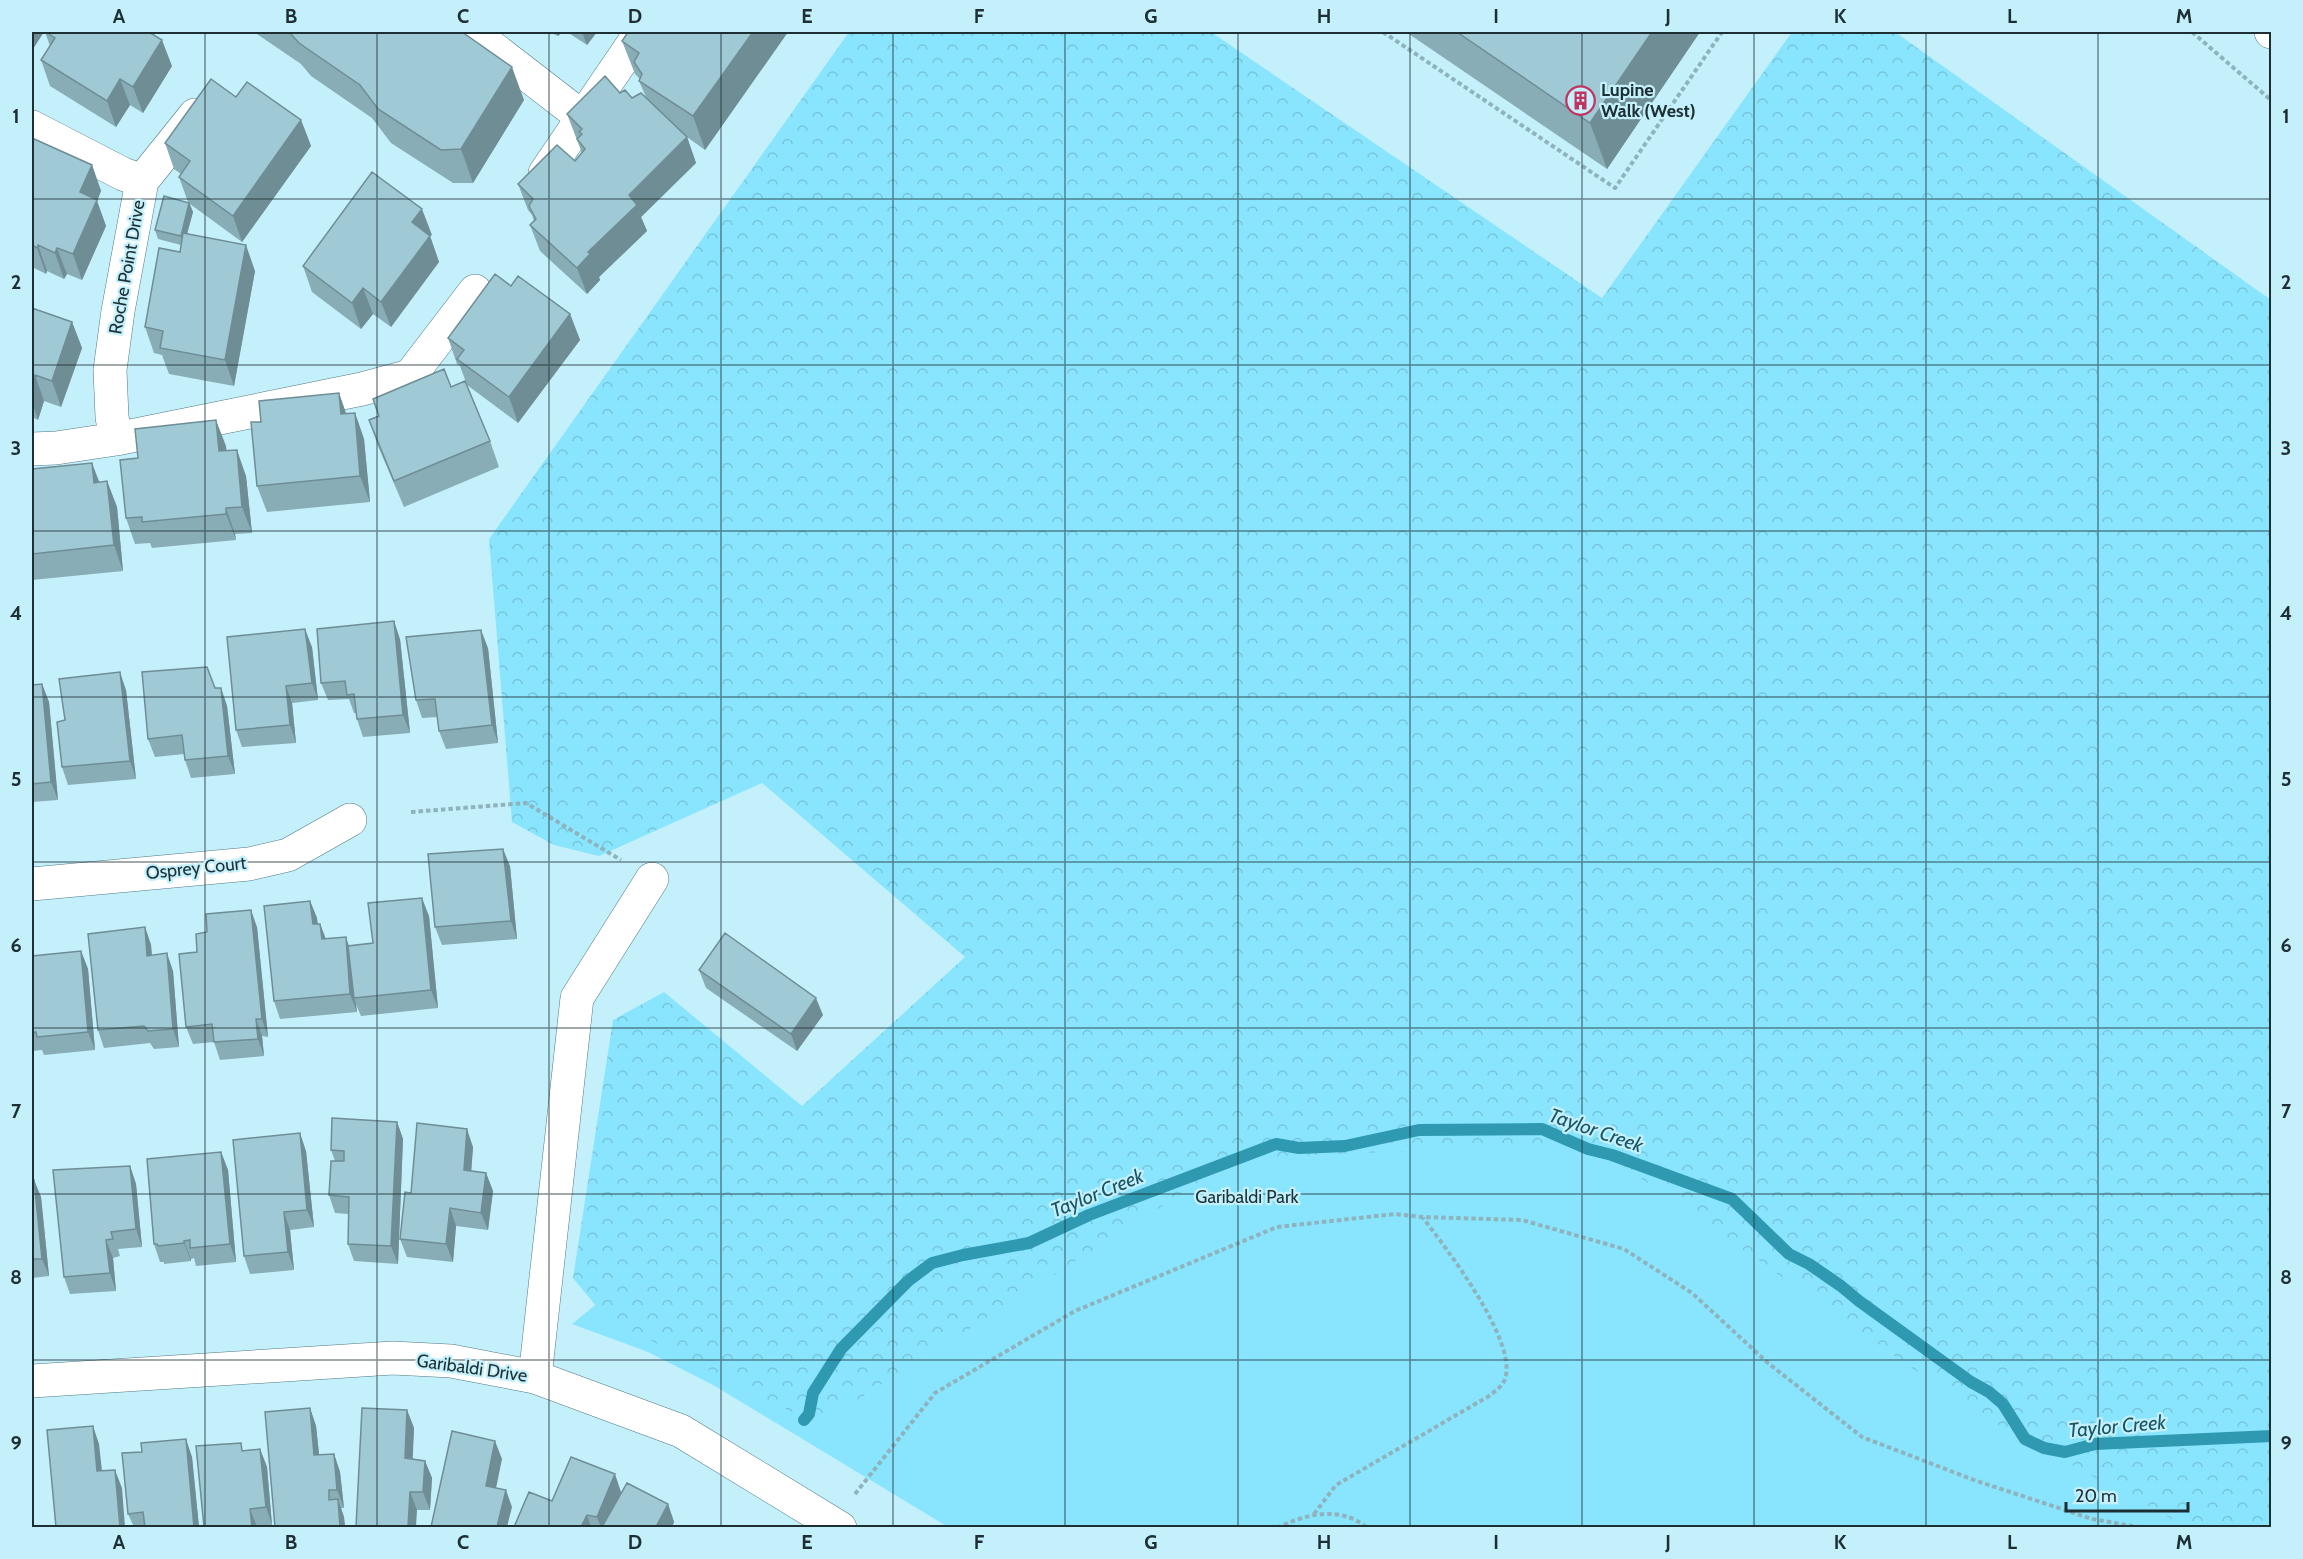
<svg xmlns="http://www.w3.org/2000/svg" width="2303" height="1559" font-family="Cabin,sans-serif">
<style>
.green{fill:#89e5fe}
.forest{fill:url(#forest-crowns)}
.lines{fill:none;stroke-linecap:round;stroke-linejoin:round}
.stream{stroke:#2e99b1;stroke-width:12}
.minor-casing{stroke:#517984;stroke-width:34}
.path{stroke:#8fb3bd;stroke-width:4;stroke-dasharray:4.5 3;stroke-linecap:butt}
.minor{stroke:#fff;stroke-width:33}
.wall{fill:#88adb7}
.shaded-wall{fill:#6f8d95}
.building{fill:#9ec9d5;stroke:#6f8d95;stroke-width:1.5}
.grid{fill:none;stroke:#1e2f34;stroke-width:1.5;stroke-opacity:0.55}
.labels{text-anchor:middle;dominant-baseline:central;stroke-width:4.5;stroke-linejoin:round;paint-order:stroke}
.poi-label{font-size:18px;font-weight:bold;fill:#1e2f34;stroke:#c4f0fc;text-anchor:start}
.street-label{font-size:18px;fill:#1e2f34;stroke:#c4f0fc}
.park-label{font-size:18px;fill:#1a3137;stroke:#c4f0fc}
.water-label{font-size:20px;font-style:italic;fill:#1b5462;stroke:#c4f0fc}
.neatline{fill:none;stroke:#1e2f34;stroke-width:2}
.grid-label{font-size:20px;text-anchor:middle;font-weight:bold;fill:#1e2f34}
</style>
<defs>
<pattern id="forest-crowns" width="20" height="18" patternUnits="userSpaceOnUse" patternTransform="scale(1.5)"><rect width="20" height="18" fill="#89e5fe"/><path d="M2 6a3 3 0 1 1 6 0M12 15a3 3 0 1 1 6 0" fill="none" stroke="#76c5da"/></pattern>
</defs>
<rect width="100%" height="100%" fill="#c4f0fc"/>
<path class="green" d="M1182,744L2271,1527H948L713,1385L648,1352L572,1324L1047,936Z"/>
<path class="forest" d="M849,32H1211L1602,298L1792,32H1895L2271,300V1527H2187L1979,1415L1592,1144L1238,1158L818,1425L606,1318L573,1278L613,1020L664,992L802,1106L965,957L762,783L599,856L554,845L512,822L489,539Z"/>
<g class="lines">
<path class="stream" d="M804,1420L809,1414L813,1393L841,1349L908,1281L932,1263L963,1255L1029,1243L1089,1215L1276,1144L1299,1148L1345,1146L1419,1130L1542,1129L1588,1149L1612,1155L1732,1199L1789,1254L1809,1264L1841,1286L1859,1301L1971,1382L1989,1392L2003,1404L2025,1439L2044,1448L2065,1452L2095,1444L2272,1436"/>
<defs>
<path id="minor" d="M472,32L582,117
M2271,32H2272
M32,127L123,174L142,181
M545,173L641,32
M116,439L112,417L110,370L118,311L142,181L195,115
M32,449L56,448L116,439L362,389L410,376L475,291
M32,884L249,864L288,855L350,820
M535,1377L577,998L652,879
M32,1381L393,1358L451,1361L535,1377L681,1431L840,1528"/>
</defs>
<use href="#minor" class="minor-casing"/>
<path class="path" d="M1383,32L1615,188L1722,32
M2192,32L2272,101
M411,812L526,803L621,860
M855,1494L935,1393L1075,1311L1277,1227L1395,1214L1422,1217L1522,1220L1624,1249L1692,1293L1768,1363L1862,1437L1974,1480L2092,1519L2144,1528
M1314,1514L1336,1485L1489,1396C1495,1391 1502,1387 1505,1379C1518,1341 1446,1248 1423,1218
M1277,1528C1305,1514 1341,1505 1367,1528"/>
<use href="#minor" class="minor"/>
</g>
<path class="wall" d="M45,32L172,66L143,113L130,105L116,127L50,86L41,60L50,46Z
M254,32H462L524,100L473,183H453L391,143L372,118L311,76L301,64Z
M549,32H562L558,36Z
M567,32H597L587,45Z
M788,32L705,150L687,137L696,163L641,217L647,231L599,277L600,280L587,294L540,251L530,225L534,221L532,215L528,210L518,184L575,161L582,153L567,114L620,93L632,98L646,97L639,81V78L635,74L622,41Z
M1406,32H1700L1607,169Z
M236,97L301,120L311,146L242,242L190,204L193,212L187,234L255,271L234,386L169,374L162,355L154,353L145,327L180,252L181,245L158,239L155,230L188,202L179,177L181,174L174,169L165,143Z
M32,138L92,165L101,191L97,201L106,226L82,280L67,274L64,279L47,271L46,274L32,267Z
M432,235L430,236L439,262L391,327L373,314L361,329L312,292L303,266Z
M32,308L72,322L82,348L61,407L44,401L38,420L32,417Z
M570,314L580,340L518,423L467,385L460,366L457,364L448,338Z
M451,387L490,441L499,467L404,507L378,446L369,420L379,416L373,399Z
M339,393L346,414L355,413L364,439L370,502L267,512L257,486L261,422Z
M226,446V451L246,476L252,533L235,534L236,540L152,548L150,543L135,544L126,518Z
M32,469L99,482L107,481L117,507L123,571L32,580Z
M400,639L410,733L363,737L357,719L356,713H354L349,699L328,700L321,683Z
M312,647L318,700L292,703L296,743L242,747L236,730Z
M488,648L498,743L446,749L439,731L437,717L422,718L416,700Z
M42,684L49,702L58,800L32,802V685Z
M215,688H221L227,706L235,774L191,778L185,760L184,754L155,757L148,739Z
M126,690L136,779L68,785L62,767L65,720Z
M510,866L517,939L442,945L435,927Z
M310,901L317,918L318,924H320L326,939L349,946L373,943L429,916L438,1008L361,1016L356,1004L357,1012L280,1019L274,1001Z
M145,927L151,945L152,955L173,971L179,1047L154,1049L150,1043L104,1048L98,1030Z
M257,927L268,1037L262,1036L264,1056L220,1060L214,1042L193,1044L186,1027L197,952Z
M81,951L88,969L95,1050L44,1055L42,1050L32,1051V956Z
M699,970L823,1015L797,1051L706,988Z
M397,1122L403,1139L398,1264L354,1261L348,1244V1214L335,1213L329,1195L335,1161L331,1150Z
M473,1147L471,1171L486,1173L493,1191L488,1230L456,1226L453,1262L407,1257L400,1239L411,1193Z
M306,1151L314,1227L290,1230L294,1270L250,1274L244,1256Z
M221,1152L228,1170L236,1262L196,1266L194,1258L191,1259V1261L164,1264V1262H160L154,1244Z
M130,1166L136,1184L142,1247L118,1249L120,1256L113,1258L116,1291L70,1294L64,1277Z
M32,1180H34L41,1197L49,1276L32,1278Z
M310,1408L316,1426L319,1454H334L340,1472L344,1508H341L344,1517L345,1527H275Z
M407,1410L414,1428L412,1459L425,1461L432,1478L430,1510H417L356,1527Z
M260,1449L267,1467L272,1525L257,1527H204L243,1450Z
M192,1457L199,1527H134L128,1514Z
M621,1492L668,1504L674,1522L672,1527H514L552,1501Z"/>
<path class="shaded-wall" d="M32,32H44L33,49L32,46Z
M556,32H562L558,36Z
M582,32H597L587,45Z
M753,32H788L705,150L693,116Z
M1652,32H1700L1607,169L1590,123Z
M162,40L172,66L143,113L133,87Z
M512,67L524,100L473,183L461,149Z
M120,79L130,105L116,127L107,101Z
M301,120L311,146L242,242L233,216Z
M687,137L696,163L641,217L647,231L599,277L600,280L587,294L577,268L629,195Z
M92,165L101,191L97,201L106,226L82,280L73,254L80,192Z
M189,203L193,212L184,245L181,236Z
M422,209L432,235L430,236L439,262L391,327L381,302L412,222Z
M38,245L47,271L46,274L37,248Z
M246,245L255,271L234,386L225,360Z
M57,248L67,274L64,279L55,253Z
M363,288L373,314L361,329L352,303Z
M570,314L580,340L518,423L509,397Z
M72,322L82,348L61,407L52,381Z
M35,375L44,401L38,420L32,402V384Z
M339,393L348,419L341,414Z
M355,413L364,439L370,502L360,476Z
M216,420L226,446L229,477L219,451Z
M237,450L246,476L252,533L242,507Z
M92,463L102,489L94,483Z
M107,481L117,507L123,571L114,545Z
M226,508L235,534L236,540L226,514Z
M394,621L400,639L410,733L403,715Z
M305,629L312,647L318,700L312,683Z
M481,630L488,648L498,743L492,725Z
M120,672L126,690L136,779L130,761Z
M42,684L49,702L58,800L51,782Z
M286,686L292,703L296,743L290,725Z
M221,688L227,706L235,774L228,756Z
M503,849L510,866L517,939L511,921Z
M422,898L429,916L438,1008L431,990Z
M310,901L317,918L319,942L313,924Z
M251,910L257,927L268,1037L262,1019Z
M320,924L327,942L322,939Z
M145,927L151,945L153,974L147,956Z
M346,937L352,955L354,998L356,1004L357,1012L350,994Z
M81,951L88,969L95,1050L88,1032Z
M167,953L173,971L179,1047L173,1029Z
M816,998L823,1015L797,1051L791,1034Z
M256,1019L262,1036L264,1056L258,1039Z
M397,1122L403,1139L398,1264L391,1246Z
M467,1129L473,1147L470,1188L464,1170Z
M300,1133L306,1151L314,1227L307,1210Z
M221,1152L228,1170L236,1262L230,1244Z
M130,1166L136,1184L142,1247L136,1229Z
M486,1173L493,1191L488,1230L481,1213Z
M34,1180L41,1197L49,1276L42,1259Z
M450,1208L456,1226L453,1262L446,1244Z
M284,1212L290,1230L294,1270L288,1252Z
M106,1240L113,1258L116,1291L110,1273Z
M184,1241L191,1259V1261L184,1243Z
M310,1408L316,1426L321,1472L314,1455Z
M407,1410L414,1428L412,1476L405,1458Z
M93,1426L99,1444L104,1489L97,1471Z
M186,1439L192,1457L199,1527H194Z
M495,1441L502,1459L493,1503L486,1486Z
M260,1449L267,1467L272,1525L266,1507Z
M334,1454L340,1472L344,1508L337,1490Z
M425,1461L432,1478L430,1510L423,1492Z
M115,1470L122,1488L125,1527H120Z
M615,1474L621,1492L606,1527H601L597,1517Z
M506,1490L512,1507L507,1527H497Z
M410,1492L417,1510L416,1527H408Z
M338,1499L344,1517L345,1527H340Z
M668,1504L674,1522L672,1527H656Z
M250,1509L257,1527H252Z
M587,1515L591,1527H581Z"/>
<path class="building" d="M46,32H149L162,40L133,87L120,79L107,101L41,60L55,38Z
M289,32H462L512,67L461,149L441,150L378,109L360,85L299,43Z
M628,32H753L693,116L639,81L642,74L634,62L639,53L622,41Z
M1457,32H1652L1590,123Z
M605,76L620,93L625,90L632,98L641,93L687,137L629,195L637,205L588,252L590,254L577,268L530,225L536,219L529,206L533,199L518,184L557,145L575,161L585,149L577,139L582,134L579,132L582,129L567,114Z
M211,79L236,97L247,82L301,120L233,216L179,177L190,161L165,143Z
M32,138L92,165L80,192L97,200L73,254L57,248L55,253L38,245L37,248L32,245Z
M372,172L422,209L412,222L430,236L381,302L363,288L352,303L303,266Z
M164,196L189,203L181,236L155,230Z
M183,233L246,245L225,360L160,348L163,331L145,327L159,248L180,252Z
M495,274L511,286L518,276L570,314L509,397L457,359L464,350L448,338Z
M32,308L72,322L52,381L35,375L32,384Z
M444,369L451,387L465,381L490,441L394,481L369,420L379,416L373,399Z
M339,393L341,414L355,413L360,476L257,486L251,422H261L259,401Z
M216,420L219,451L237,450L242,507L226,508V514L142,522V517L126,518L120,460L138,458L135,429Z
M92,463L94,483L107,481L114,545L32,554V469Z
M394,621L403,715L357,719L354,694L347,695L345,681L321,683L317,629Z
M305,629L312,683L286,686L290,725L236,730L227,637Z
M481,630L492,725L439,731L435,699L416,700L406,637Z
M207,667L215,688H221L228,756L185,760L182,735L148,739L142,672Z
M120,672L130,761L62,767L57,722L65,720L59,679Z
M42,684L51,782L32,784V685Z
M503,849L511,921L435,927L428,854Z
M422,898L431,990L354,998L348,946L373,943L368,903Z
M310,901L313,924H320L322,939L346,937L350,994L274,1001L264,906Z
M251,910L262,1019H256L258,1039L214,1042L212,1024L186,1027L179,954L197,952L196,934L207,932L206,914Z
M145,927L147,956L167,953L173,1029L148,1031L144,1026L98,1030L88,934Z
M725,933L816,998L791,1034L699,970Z
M81,951L88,1032L37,1037L36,1032L32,1033V956Z
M332,1118L397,1122L391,1246L348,1244L349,1197L329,1195L331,1161H344V1151L331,1150Z
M417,1123L467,1129L464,1170L486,1173L481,1213L450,1208L446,1244L400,1239L405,1192L411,1193Z
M300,1133L307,1210L284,1212L288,1252L244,1256L233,1140Z
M221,1152L230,1244L190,1248V1240L184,1241V1243L158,1246L157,1244H154L147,1159Z
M130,1166L136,1229L111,1232L113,1239L106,1240L110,1273L64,1277L53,1170Z
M32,1180H34L42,1259H32Z
M310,1408L314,1455L334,1454L337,1490H329V1500L338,1499L340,1527H275L265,1412Z
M362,1408L407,1410L405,1458L425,1461L423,1492H410L408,1527H356Z
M93,1426L97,1471L115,1470L120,1527H56L47,1430Z
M452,1431L495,1441L486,1486L506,1490L497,1527H431Z
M186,1439L194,1527H145L143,1512L128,1514L122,1453L142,1452L141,1443Z
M241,1443L242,1451L260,1449L266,1507L250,1509L252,1527H204L196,1446Z
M571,1457L615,1474L597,1517L587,1515L581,1527H514L529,1492L552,1501Z
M627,1483L668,1504L656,1527H602Z"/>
<path class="grid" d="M205,32V1528M377,32V1528M549,32V1528M721,32V1528M893,32V1528M1065,32V1528M1238,32V1528M1410,32V1528M1582,32V1528M1754,32V1528M1926,32V1528M2098,32V1528M32,199H2272M32,365H2272M32,531H2272M32,697H2272M32,862H2272M32,1028H2272M32,1194H2272M32,1360H2272"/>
<defs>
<symbol id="building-ring" viewBox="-11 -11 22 22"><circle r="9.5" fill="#c4f0fc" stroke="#c23460" stroke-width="1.5"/><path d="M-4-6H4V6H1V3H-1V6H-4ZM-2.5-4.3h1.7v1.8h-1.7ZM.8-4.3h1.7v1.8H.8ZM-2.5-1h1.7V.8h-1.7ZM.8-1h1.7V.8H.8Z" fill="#c23460"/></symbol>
</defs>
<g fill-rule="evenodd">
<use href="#building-ring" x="1564" y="84" width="33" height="33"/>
</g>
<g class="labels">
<g class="poi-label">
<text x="1601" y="90">Lupine<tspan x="1601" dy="21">Walk (West)</tspan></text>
</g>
<g class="street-label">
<text transform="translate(127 267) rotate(-80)">Roche Point Drive</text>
<text transform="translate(196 868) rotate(-6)">Osprey Court</text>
<text transform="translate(472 1368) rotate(8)">Garibaldi Drive</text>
</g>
<g class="park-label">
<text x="1247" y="1197">Garibaldi Park</text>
</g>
<g class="water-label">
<text transform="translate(1596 1130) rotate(19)">Taylor Creek</text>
<text transform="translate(1097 1193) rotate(-22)">Taylor Creek</text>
<text transform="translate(2117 1426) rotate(-5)">Taylor Creek</text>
</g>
</g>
<rect width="2303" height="1559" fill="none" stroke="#c4f0fc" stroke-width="66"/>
<path d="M2066 1502v9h122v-9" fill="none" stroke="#1e2f34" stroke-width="3"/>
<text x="2075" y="1502" font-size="18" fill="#1e2f34" stroke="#c4f0fc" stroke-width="4.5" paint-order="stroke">20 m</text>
<rect x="33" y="33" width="2237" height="1493" class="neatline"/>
<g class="grid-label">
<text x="119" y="23">A</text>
<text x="291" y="23">B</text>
<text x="463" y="23">C</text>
<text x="635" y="23">D</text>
<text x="807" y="23">E</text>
<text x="979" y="23">F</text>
<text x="1151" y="23">G</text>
<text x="1324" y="23">H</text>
<text x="1496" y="23">I</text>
<text x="1668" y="23">J</text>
<text x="1840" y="23">K</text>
<text x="2012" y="23">L</text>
<text x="2184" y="23">M</text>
<text x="16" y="123">1</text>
<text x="2286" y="123">1</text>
<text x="16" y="289">2</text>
<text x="2286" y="289">2</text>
<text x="16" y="455">3</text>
<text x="2286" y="455">3</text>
<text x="16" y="620">4</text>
<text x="2286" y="620">4</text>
<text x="16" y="786">5</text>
<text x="2286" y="786">5</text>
<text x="16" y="952">6</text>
<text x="2286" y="952">6</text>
<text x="16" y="1118">7</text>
<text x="2286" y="1118">7</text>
<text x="16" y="1284">8</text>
<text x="2286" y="1284">8</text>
<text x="16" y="1450">9</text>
<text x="2286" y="1450">9</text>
<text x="119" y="1549">A</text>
<text x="291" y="1549">B</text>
<text x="463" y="1549">C</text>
<text x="635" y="1549">D</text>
<text x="807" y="1549">E</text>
<text x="979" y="1549">F</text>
<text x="1151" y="1549">G</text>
<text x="1324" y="1549">H</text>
<text x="1496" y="1549">I</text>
<text x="1668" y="1549">J</text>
<text x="1840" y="1549">K</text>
<text x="2012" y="1549">L</text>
<text x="2184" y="1549">M</text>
</g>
</svg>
